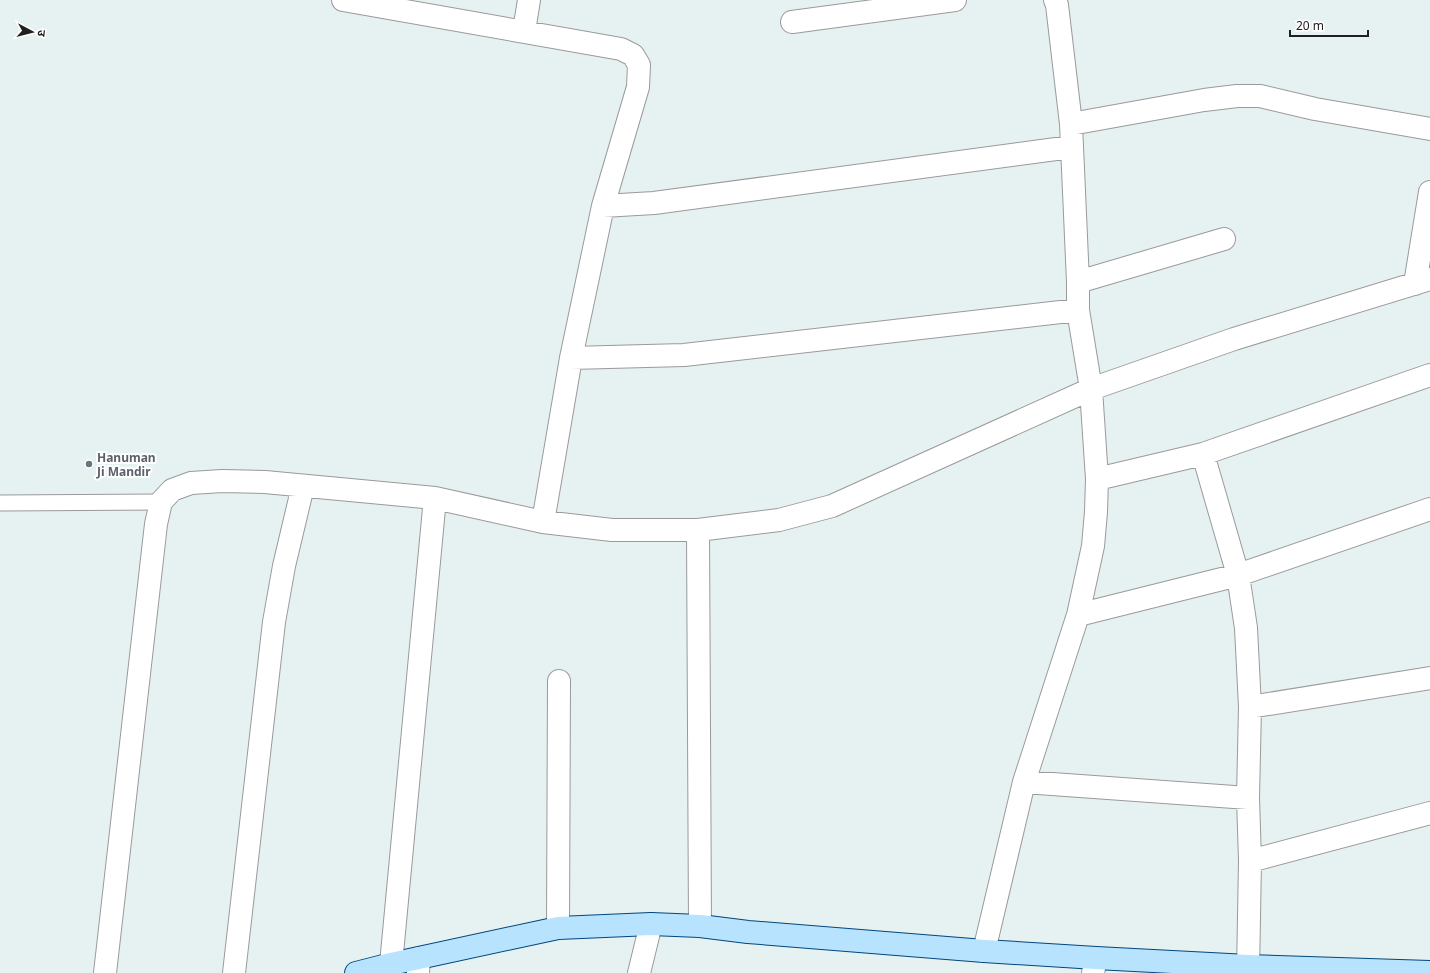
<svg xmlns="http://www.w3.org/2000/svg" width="1430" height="973" font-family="'Noto Sans','Noto Sans Devanagari',sans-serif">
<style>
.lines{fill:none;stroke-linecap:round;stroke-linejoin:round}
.lane-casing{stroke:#9a9a9a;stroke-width:17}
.street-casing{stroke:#9a9a9a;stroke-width:24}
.secondary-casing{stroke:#00467e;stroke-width:24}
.lane{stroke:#fff;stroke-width:15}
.street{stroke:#fff;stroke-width:22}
.secondary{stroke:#b8e3fe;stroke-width:22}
.worship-dot{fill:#6b7280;stroke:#fff;stroke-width:1.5}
.labels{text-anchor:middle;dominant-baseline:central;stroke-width:4;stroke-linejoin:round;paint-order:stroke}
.worship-label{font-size:12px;font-weight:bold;fill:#5b616d;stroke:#fff;text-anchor:start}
</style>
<rect width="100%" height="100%" fill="#e6f1f1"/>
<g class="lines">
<defs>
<path id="lane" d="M0,503L161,502"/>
<path id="street" d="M343,0L621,49L633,55L639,65L638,87L603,206L571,358L543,522
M792,22L955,0
M524,31L529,0
M1071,124L1204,100L1237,96H1260L1315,109L1430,129
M603,206L654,203L1071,147
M1078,282L1224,239
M1415,284L1430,192
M571,358L684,355L1078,310
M1203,454L1238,575L1246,628L1250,707L1248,798L1250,861L1248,973
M1097,479L1203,454L1430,375
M698,530L700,926
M1078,615L1238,575L1430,509
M1250,707L1430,678
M1024,782L1248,798
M1250,861L1430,813
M558,928L559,681
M984,951L1024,782L1078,615L1093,546L1096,512L1097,479L1091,389L1078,310V282L1071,124L1057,5L1055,0
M391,964L435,498
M105,973L156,524L161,502L172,490L191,483L222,481L265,482L435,498L543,522L612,530H698L779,520L832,506L1091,389L1234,339L1430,279
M234,973L274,622L284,566L303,486
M418,973L419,958
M639,973L651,924
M1093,973L1096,958"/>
<path id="secondary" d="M356,973L391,964L558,928L651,924L700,926L748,932L984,951L1096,958L1248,966L1430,972"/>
</defs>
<use href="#lane" class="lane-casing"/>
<use href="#street" class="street-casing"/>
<use href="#secondary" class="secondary-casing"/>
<use href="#lane" class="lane"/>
<use href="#street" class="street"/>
<use href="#secondary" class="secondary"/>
</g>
<circle class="worship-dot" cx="89" cy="464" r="4"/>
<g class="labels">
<g class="worship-label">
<text x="97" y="457">Hanuman<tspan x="97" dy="14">Ji Mandir</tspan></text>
</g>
</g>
<g transform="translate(32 32) rotate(97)" stroke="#ffffff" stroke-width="3" paint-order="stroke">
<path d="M0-3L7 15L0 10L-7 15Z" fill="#202020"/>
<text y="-6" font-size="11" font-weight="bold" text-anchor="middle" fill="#202020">उ</text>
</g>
<path d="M1290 30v6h78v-6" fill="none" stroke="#202020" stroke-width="2"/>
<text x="1296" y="30" font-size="12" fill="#202020" stroke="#ffffff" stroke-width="3" paint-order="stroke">20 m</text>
</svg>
